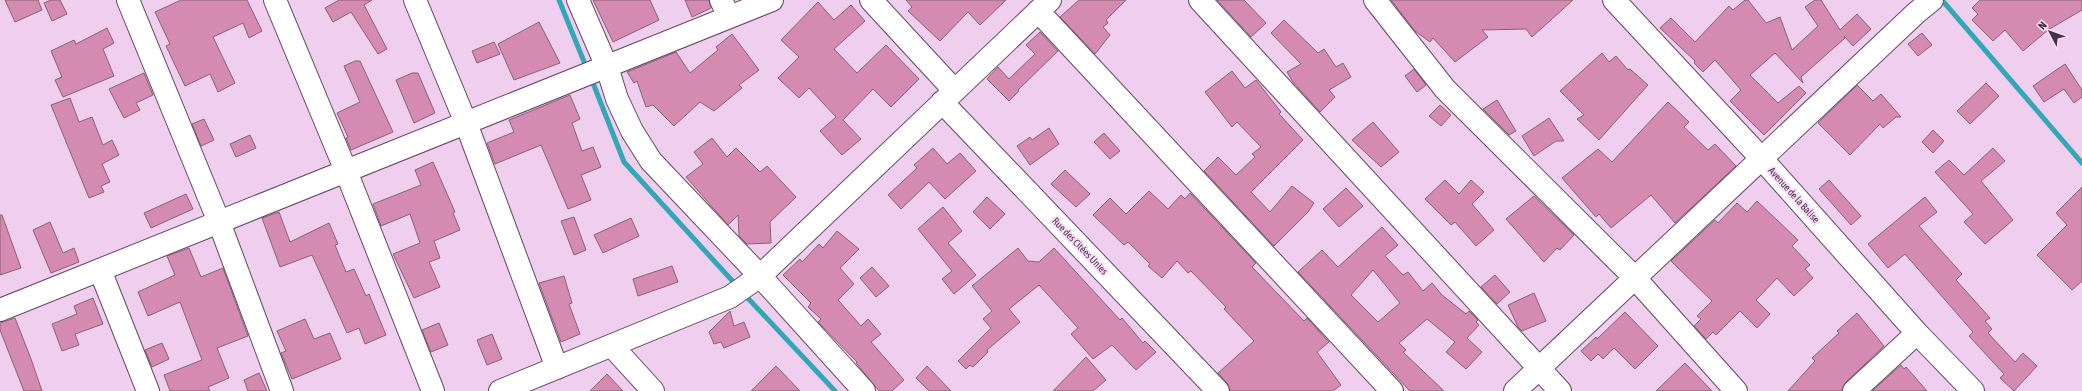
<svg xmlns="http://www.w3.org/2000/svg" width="2082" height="391" font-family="'Asap Condensed',sans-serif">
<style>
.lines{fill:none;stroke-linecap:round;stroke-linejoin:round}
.stream{stroke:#32a8b7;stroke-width:5}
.building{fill:#d58ab1;stroke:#886275;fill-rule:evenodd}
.minor-casing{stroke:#644863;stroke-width:24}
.minor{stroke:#fff;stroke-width:22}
.labels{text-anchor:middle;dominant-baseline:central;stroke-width:4;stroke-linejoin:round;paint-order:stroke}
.street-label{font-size:10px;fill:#423541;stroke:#fddbfb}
</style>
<rect width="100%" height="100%" fill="#f0ceee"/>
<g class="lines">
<path class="stream" d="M559,0L587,69
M1942,0L2082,163
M591,78L624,162L737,286
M744,294L835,391"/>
</g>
<path class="building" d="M5,0H38L42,10L15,22Z
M51,0H60L67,14L52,21L44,3Z
M181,0H247L262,31L249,38L243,23L213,37L235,83L218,92L210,74L185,86L166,46L170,44L155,12Z
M339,0H372L364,5L387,49L378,54L351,12L333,22L325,8Z
M593,0H650L659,20L613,42Z
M685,0H709L711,8L692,17Z
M906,0H1006L980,25L968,12L940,41L908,11L912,7Z
M1079,0H1126L1106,20L1108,23L1103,27L1110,35L1095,54L1060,17Z
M1217,0H1244L1266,23L1251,37Z
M1391,0H1573L1532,37L1526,29L1482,30L1488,37L1455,62L1433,38L1430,42L1415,31Z
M1745,0H1748L1766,23L1780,17L1792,50L1818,26L1805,7L1815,0H1821L1840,30L1857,14L1871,29L1853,46L1844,36L1845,38L1801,77L1803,83L1775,53L1750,75L1778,103L1799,86L1806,93L1764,135L1730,101L1741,90L1715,60L1703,72L1694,63L1695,61L1660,28L1671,18L1695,42L1729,6L1733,10Z
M1980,0H2082V10L2048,30L2023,51L2005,30L1993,41L1972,20L1978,14L1972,8Z
M818,2L834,20L851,5L865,21L834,49L857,73L886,45L919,79L891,107L873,89L843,120L861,139L842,155L820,131L836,117L809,88L799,98L778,78L799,57L781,40Z
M1284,20L1318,53L1324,49L1336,67L1343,63L1351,77L1329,90L1335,97L1320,112L1293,82L1287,72L1301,64L1271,33Z
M539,22L560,63L514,80L498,44Z
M107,28L114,43L103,49L114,76L63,97L55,80L62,77L51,51L74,40L76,44Z
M1040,32L1058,51L1018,90L1019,91L1009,101L987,79L998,67L1009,79L1035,54L1026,45Z
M1922,33L1932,45L1918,56L1908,44Z
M732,34L759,70L739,85L742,88L714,111L700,102L674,126L653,105L646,107L637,81L634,83L627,72L676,52L690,73L718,50L716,47Z
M494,42L500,54L477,63L472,51Z
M1602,53L1609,62L1616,56L1628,70L1630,69L1648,85L1599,140L1577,119L1584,115L1560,91Z
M355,61H360L393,132L351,150L346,138L348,137L337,113L360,102L344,66Z
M2065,64L2082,90V97L2074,103L2064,89L2044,102L2033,86Z
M1414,69L1426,85L1417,92L1405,76Z
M1232,71L1245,88L1256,80L1281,112L1279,114L1303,140L1251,192L1270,212L1292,186L1314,203L1308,212L1274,246L1204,171L1218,157L1236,175L1255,157L1252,154L1261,147L1237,122L1232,127L1205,92Z
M144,73L153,95L136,103L140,110L124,118L109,89Z
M412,73H418L435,113L414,123L396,80Z
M1986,83L1999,96L1970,124L1957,111Z
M1857,85L1873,101L1881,94L1901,117H1896L1883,128L1880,124L1850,155L1818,123Z
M570,95L580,119L572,123L582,151L593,147L601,167L581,175L591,200L568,209L541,145L495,164L487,143L514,132L509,120Z
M70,98L79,122L92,117L103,145L112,140L119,155L102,164L110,182L101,186L104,192L89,198L51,105Z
M1497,100L1516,131L1509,135L1483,109Z
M1668,102L1689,122L1684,127L1708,150L1715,144L1736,166L1675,223L1651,195L1611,228L1599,214L1596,217L1562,178L1598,149L1612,162Z
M1440,105L1451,115L1441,126L1429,116Z
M1549,118L1564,141H1556L1534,156L1522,136Z
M204,119L214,140L201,146L192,124Z
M1373,122L1399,152L1381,167L1352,140Z
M1049,128L1059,144L1030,165L1017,146L1030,137L1032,140Z
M1933,130L1944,141L1933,153L1922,142Z
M1104,133L1120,151L1110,159L1094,142Z
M250,135L256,148L236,157L230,144Z
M712,138L727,157L736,148L760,172L767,166L796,197L770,222L771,243L747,244L739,236L738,215L728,225L686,177L703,164L694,152Z
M933,148L947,164L960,153L976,171L945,199L929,182L901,209L888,195L917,168L914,165Z
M1993,148L2005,161L1981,181L2013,220L1985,244L1964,222L1973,214L1935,172L1949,160L1964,175Z
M433,162L455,212L453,213L460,230L434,241L440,258L429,262L440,287L414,298L393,254L420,243L410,214L381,226L373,204L421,185L415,170Z
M1065,170L1090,194L1076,207L1051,184Z
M1445,180L1459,194L1471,180L1484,192L1472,204L1494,230L1476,246L1455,222L1451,225L1425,199Z
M1829,180L1861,216L1851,225L1819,189Z
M2082,187V281L2072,290L2037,255L2067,225L2056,213Z
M1346,188L1363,206L1339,227L1323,209Z
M1149,191L1168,209L1181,195L1185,199L1190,193L1256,263L1252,267L1304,321L1307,318L1329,342L1317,352L1341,385L1333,391H1230L1227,383L1218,373L1254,341L1224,309L1226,307L1191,271L1188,273L1177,261L1162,278L1148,266L1150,264L1128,242L1124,245L1093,215L1110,198L1126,214Z
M186,194L193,209L151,228L144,213Z
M1534,196L1574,235L1560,250L1557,248L1544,262L1506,219Z
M987,197L1005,214L990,229L973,212Z
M1925,197L1937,212L1919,226L1962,274L1956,280L1990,318L1985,321L1992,329L1988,333L2015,362L2023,353L2037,366L2014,391L2000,378L2004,374L1969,336L1973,332L1905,254L1888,268L1868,244Z
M1757,201L1798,240L1792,246L1810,265L1805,269L1813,278L1794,296L1777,278L1756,300L1770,314L1757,328L1740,311L1716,335L1713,332L1706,339L1694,326L1701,319L1697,316L1712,301L1671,261L1715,220L1718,223L1737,203L1747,212Z
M943,207L962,231L948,243L976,275L954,294L942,279L952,271L918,229Z
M279,212L290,242L329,223L338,244L335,245L346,272L354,269L366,296L369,294L386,335L365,344L359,328L347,333L312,255L280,267L262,218Z
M0,215H2L21,268L0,275Z
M574,217L586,250L574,255L561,221Z
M631,218L639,236L603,253L594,235Z
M50,222L63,253L74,248L79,262L51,273L33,230Z
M1382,227L1398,245L1385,256L1403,275L1408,272L1423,291L1432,283L1442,295L1466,314L1469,311L1478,320L1476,322L1479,325L1467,338L1482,352L1466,369L1446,352L1455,342L1427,319L1399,343L1406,350L1403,352L1444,391H1410L1298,272L1322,250L1338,267ZM1373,270L1400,303L1378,322L1351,295Z
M837,231L859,249L840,268L854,284L838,300L861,326L868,319L881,334L871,342L904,380L892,391H879L856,363L857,362L818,322L821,319L808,307L811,303L783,275L800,259L802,262L819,244L823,248Z
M189,248L201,277L223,268L248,336L217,348L229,378L208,387L210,391H170L164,375L202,360L180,302L148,316L138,292L175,275L167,256Z
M1018,248L1028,261L1039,262L1054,248L1120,320L1122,318L1143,343L1145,341L1156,352L1136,370L1112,345L1093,359L1071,334L1078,328L1039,285L1009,309L1020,322L987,350L988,352L973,367L970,365L966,369L958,361L991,328L983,319L992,311L972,286Z
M672,266L678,282L638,296L633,279Z
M872,267L889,286L876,297L860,278Z
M1495,275L1510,292L1497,304L1481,287Z
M564,276L572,303L569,304L580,334L561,342L539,283Z
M1534,293L1546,321L1522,331L1518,327L1508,305Z
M93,298L103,324L75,334L79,345L62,351L52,324L77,314L74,306Z
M730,311L734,326L744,322L750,337L724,348L721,342L714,344L709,332Z
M1625,312L1658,346L1635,369L1614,348L1603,359L1598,354L1591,361L1581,351L1596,337L1597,339Z
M1857,313L1884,346L1846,382L1842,391H1788L1815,361L1812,358L1839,333L1837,331Z
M15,318L31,359L42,391H24L0,330V323Z
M305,319L314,339L330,333L341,359L292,379L281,353L286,351L277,331Z
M439,323L448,345L431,352L422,330Z
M492,334L502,359L487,365L477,340Z
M162,343L169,359L152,367L145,350Z
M1086,357L1106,380L1093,391H1053Z
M1685,363L1712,391H1656Z
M1901,365L1904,369L1906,367L1927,391H1872Z
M776,366L800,391H751Z
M927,366L951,391H929L916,378Z
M259,373L267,391H248L244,380Z
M607,374L623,391H590Z"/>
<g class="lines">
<defs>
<path id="minor" d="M128,0L219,222L282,391
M275,0L346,171L433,391
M415,0L466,123L557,368
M578,0L607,67L617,99L632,131L651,161L760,276L864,391
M721,0L729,17
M871,0L954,90
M1200,0L1560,391
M1375,0L1445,89L1634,277L1736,391
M1614,0L1761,158L1917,333L1973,391
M1038,11L1392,391
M942,102L1218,391
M100,270L148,391
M0,310L772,0
M612,346L653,391
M500,391L730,297L760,276L1050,0
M1515,391L1916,13L1932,0
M1854,391L1917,333"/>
</defs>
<use href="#minor" class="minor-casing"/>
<use href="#minor" class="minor"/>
</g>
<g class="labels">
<g class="street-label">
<text transform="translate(1794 195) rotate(48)">Avenue de la Balise</text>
<text transform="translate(1080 246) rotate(46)">Rue des Citées Unies</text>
</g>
</g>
<g transform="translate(2050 32) rotate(311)" stroke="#fddbfb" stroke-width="3" paint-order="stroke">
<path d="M0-3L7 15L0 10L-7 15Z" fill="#423541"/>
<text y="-6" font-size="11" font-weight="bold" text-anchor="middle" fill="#423541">N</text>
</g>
</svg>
